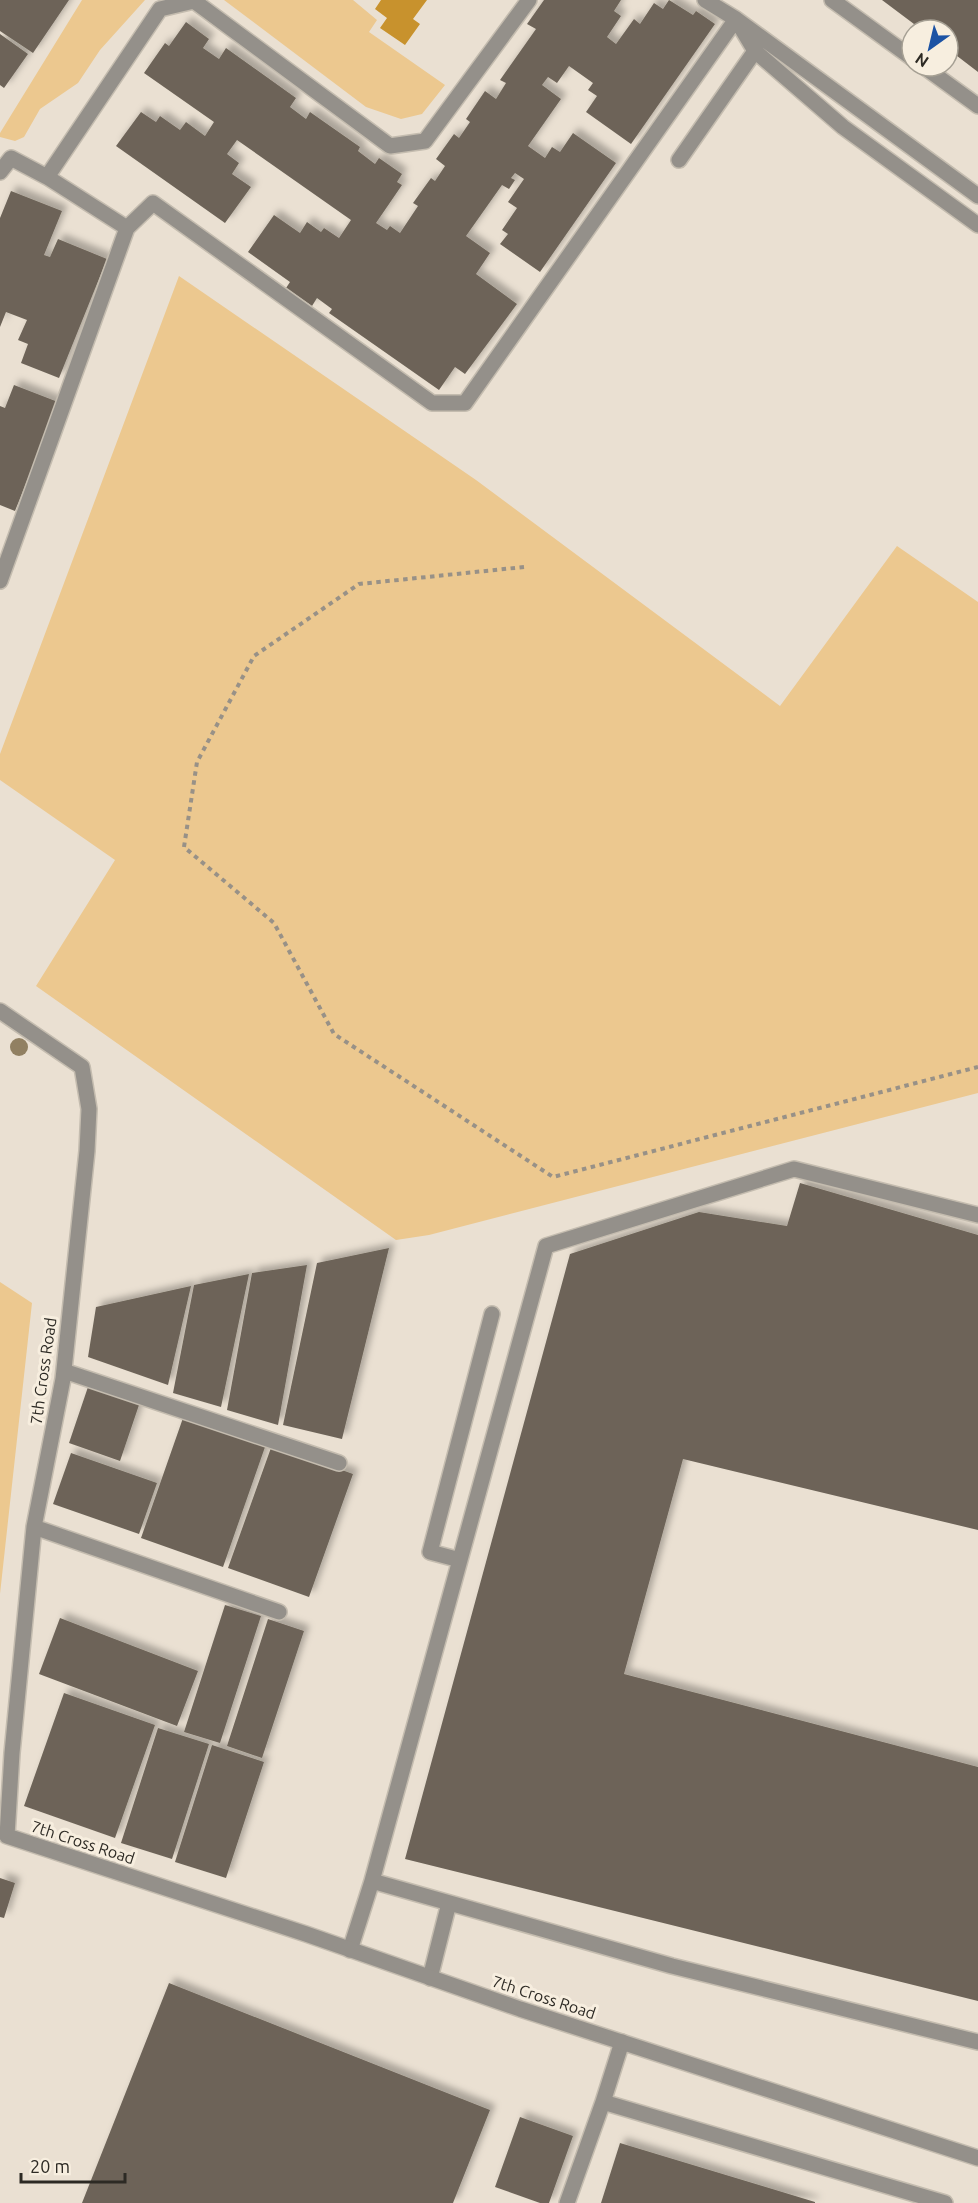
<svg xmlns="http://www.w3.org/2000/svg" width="978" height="2203" font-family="Ubuntu,sans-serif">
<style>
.green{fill:#ecc88f}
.water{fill:#c8922d}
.building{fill:#6d6458;filter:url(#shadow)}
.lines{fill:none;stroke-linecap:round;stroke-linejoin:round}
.service-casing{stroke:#c4bcaf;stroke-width:18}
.minor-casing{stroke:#c4bcaf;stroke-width:18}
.path{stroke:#989187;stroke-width:4;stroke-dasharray:4.5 4.5;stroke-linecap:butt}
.service{stroke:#94908a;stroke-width:15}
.minor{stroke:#94908a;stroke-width:15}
.tree{fill:#918062}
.labels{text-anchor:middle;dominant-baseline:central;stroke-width:6;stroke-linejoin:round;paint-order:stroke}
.street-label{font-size:16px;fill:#2d2a24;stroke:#f7eedf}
</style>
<defs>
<filter id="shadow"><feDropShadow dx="5.5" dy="-5.5" stdDeviation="3" flood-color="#0004"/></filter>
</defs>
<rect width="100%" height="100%" fill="#eae0d2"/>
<path class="green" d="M82,0H145L100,50L78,83L40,109L24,137L15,141L0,137V133Z
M224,0H353L377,20L369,32L445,85L422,114L401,119L366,107Z
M179,276L476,480L780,706L897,546L978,602V1093L429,1235L396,1240L36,986L115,860L0,780V754Z
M0,1282L32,1303L0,1594Z"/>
<path class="water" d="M381,0H427L413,19L420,24L405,45L380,28L387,18L375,9Z"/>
<path class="building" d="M0,0H69L33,53L0,31Z
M544,0H621L614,11L621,16L607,37L616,44L634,19L640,24L654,3L663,9L669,0L693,15L696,11L715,24L631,144L586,112L597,96L588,90L593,83L569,66L557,83L548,77L542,85L561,99L528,146L545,158L552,147L560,152L573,133L616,163L540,272L500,244L508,234L502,230L517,208L508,202L524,179L515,173L511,178L515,180L509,189L502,185L466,236L490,253L476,274L517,304L465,374L455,367L439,390L329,313L332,309L317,298L312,306L286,288L290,282L248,252L274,215L300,233L307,222L321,232L324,228L339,238L351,220L237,140L227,154L239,163L232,174L251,187L225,223L116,146L141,112L156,122L160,116L180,130L186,122L205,136L214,122L144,73L165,43L169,46L186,22L209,39L203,48L219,59L226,48L296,98L290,107L306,119L310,112L360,147L358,151L375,164L379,158L402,174L397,182L402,185L376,223L387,230L390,226L400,233L418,206L413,203L431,178L435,181L445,166L436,159L454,134L459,138L470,122L466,119L485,91L496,99L506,83L500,80L536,29L527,24Z
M882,0H978V72L948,49V30H922Z
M0,34L28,54L4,88L0,85Z
M11,191L62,211L44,255L50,257L58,239L107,259L59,378L21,363L28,344L18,340L27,320L6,312L0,327V218Z
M14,385L58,402L15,511L0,505V406L5,408Z
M800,1183L978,1235V1530L683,1459L624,1674L978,1767V2001L405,1859L570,1254L699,1212L787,1226Z
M389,1248L342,1439L283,1425L317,1263Z
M307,1265L278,1425L227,1410L252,1273Z
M249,1274L221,1407L173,1393L194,1285Z
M191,1286L168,1385L88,1357L96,1307Z
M89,1384L140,1402L120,1461L69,1443Z
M183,1418L265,1447L223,1567L141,1538Z
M272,1445L353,1474L309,1597L228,1568Z
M71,1453L157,1483L139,1534L53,1504Z
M225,1605L261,1616L220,1743L184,1732Z
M60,1618L198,1671L177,1726L39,1674Z
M268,1619L304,1631L262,1758L227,1746Z
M64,1693L155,1725L115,1838L24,1806Z
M158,1728L209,1744L172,1859L121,1843Z
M212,1745L264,1762L226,1878L175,1862Z
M0,1878L15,1883L4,1918L0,1917Z
M169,1983L490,2110L453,2203H82Z
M520,2117L573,2136L549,2203H540L495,2187Z
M620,2143L815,2202V2203H601Z"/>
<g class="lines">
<defs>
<path id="service" d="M705,0L736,19L978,196
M832,0L912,58
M740,26L755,51L843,127L978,225
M923,66L978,106
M679,160L755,51
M0,172L11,158L47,177L127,228
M47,177L160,9L194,1L390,146L425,141L529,0
M0,581L127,228L153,203L432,403H465L736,19
M978,1215L794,1169L546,1246L372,1881L672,1966L978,2042
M460,1560L430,1552L492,1314
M350,1950L372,1881
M430,1978L449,1903
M603,2102L622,2042
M567,2203L603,2102L945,2203"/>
<path id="minor" d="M0,1011L82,1067L89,1109L87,1151L63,1379L34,1527L12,1753L7,1836L306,1934L520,2009L978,2158
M64,1371L339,1463
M34,1527L279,1612"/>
</defs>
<use href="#service" class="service-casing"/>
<use href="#minor" class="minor-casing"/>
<path class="path" d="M524,567L359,584L254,656L197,762L184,847L274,923L334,1034L553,1177L978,1067"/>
<use href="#service" class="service"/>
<use href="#minor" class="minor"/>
</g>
<circle class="tree" cx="19" cy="1047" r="9"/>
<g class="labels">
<g class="street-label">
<text transform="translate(43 1371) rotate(-82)">7th Cross Road</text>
<text transform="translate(83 1842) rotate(18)">7th Cross Road</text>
<text transform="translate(544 1997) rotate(18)">7th Cross Road</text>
</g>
</g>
<g transform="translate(930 48) rotate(214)"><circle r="28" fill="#f7eedf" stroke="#a6a094" stroke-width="1.5"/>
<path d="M0-4.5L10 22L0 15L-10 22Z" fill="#1b52a4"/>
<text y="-9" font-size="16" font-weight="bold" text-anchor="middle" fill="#2d2a24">N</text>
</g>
<path d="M21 2173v9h104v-9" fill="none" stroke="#2d2a24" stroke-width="3"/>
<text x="30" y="2173" font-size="18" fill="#2d2a24" stroke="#f7eedf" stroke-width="4.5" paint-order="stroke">20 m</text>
</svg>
